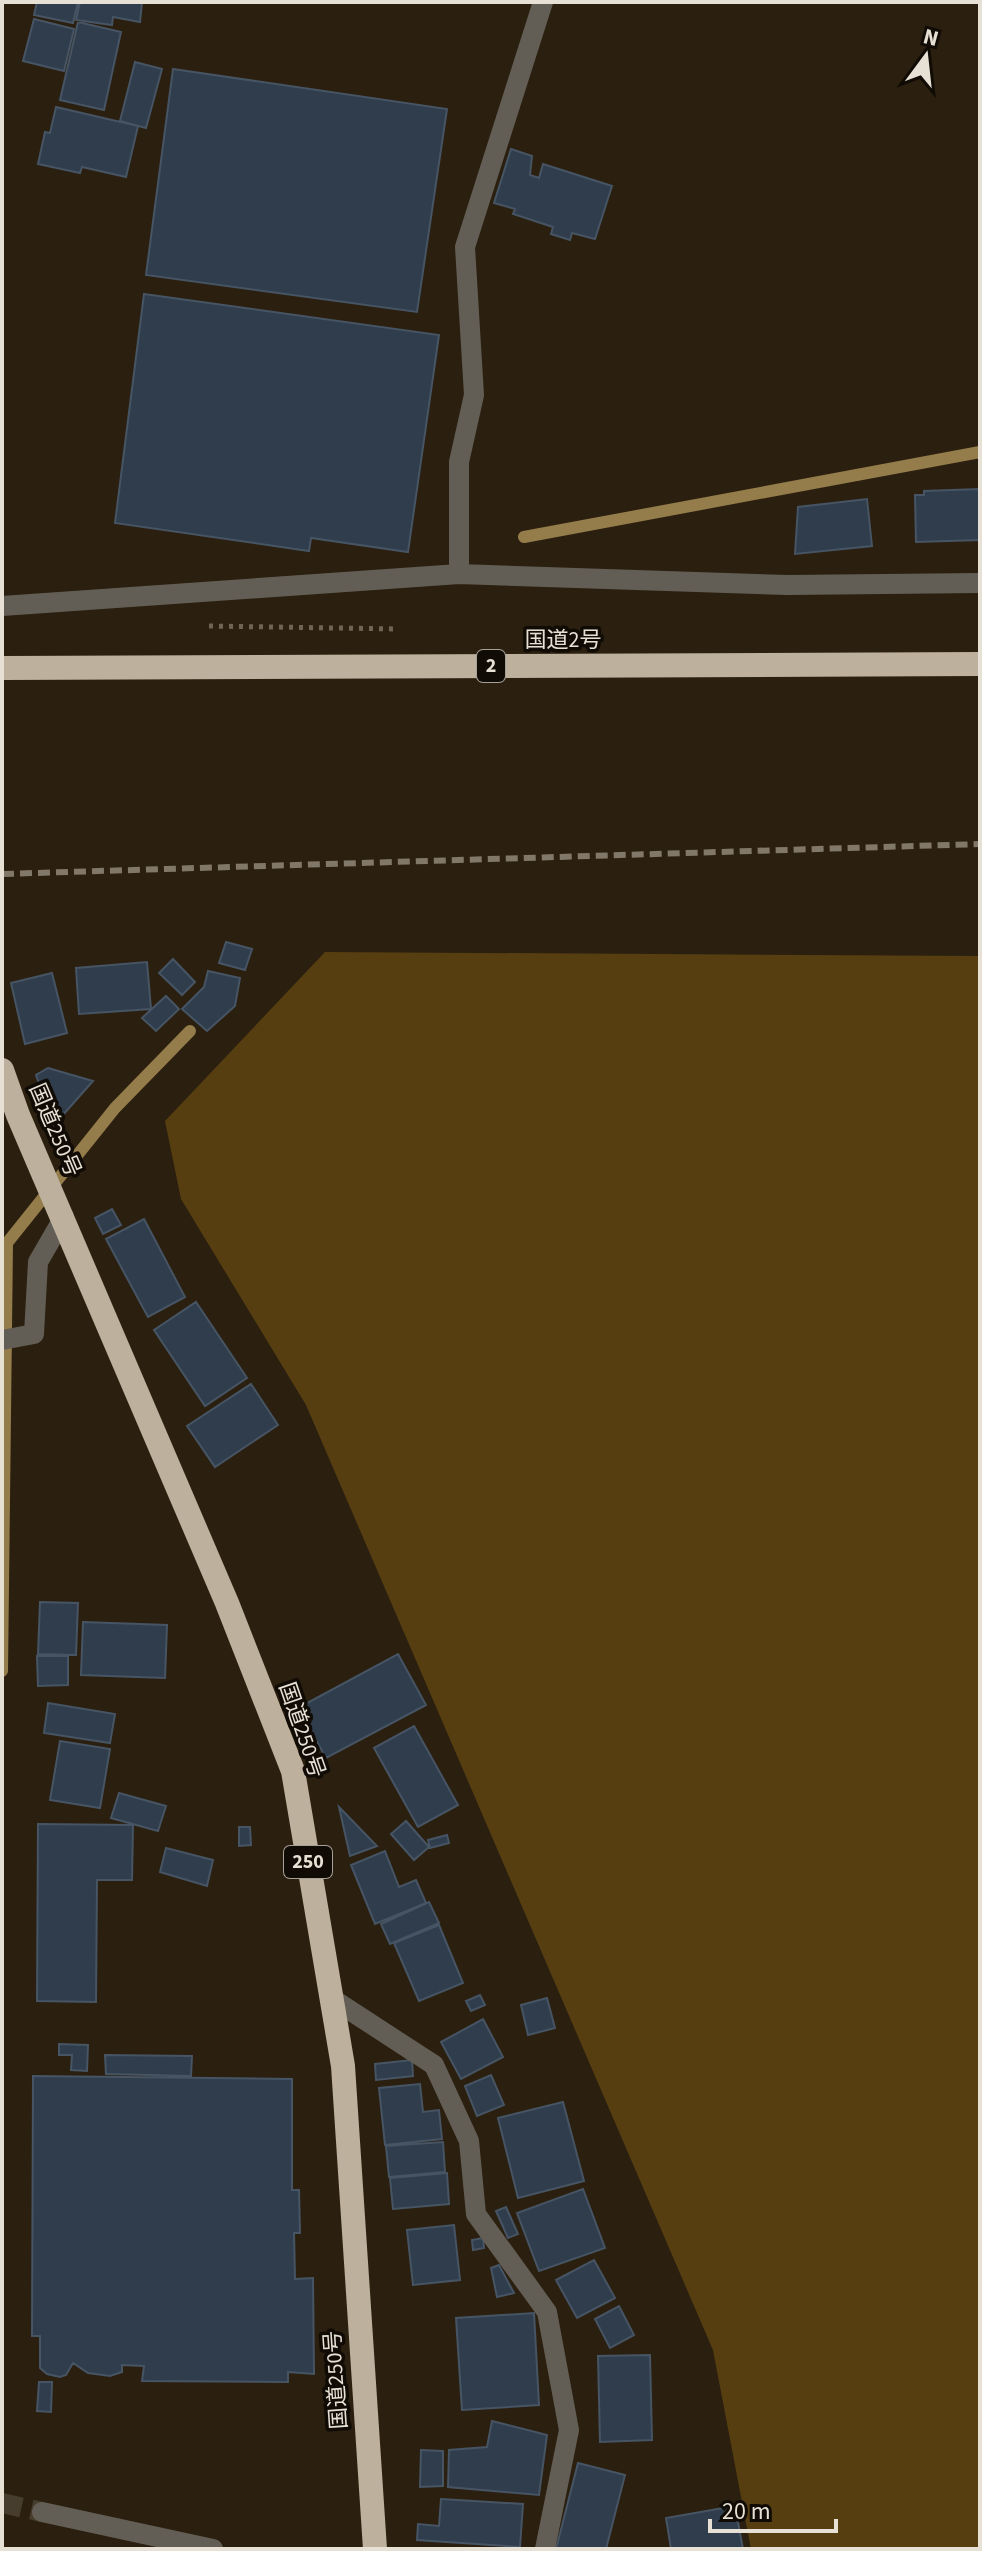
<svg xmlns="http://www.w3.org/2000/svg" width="982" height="2551" font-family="'Source Sans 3','Noto Sans JP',sans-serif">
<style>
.green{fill:#563e11}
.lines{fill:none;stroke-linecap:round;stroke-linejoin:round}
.stream{stroke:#957c4b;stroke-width:12}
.building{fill:#303d4c;stroke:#465464;stroke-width:2}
.minor-tunnel{stroke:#473d2e;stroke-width:20;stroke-dasharray:20 10;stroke-linecap:butt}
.path{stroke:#6f6557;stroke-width:5;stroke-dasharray:4 6;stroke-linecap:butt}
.minor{stroke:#635e55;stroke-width:20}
.highway{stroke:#bdb09c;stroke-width:24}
.rail{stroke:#81786a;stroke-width:6;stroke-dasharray:12 6;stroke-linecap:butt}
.labels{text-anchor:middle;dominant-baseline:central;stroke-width:7;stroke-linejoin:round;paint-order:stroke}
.shield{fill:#100b05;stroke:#a6a097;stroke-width:2}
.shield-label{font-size:20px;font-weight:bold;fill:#e7e0d5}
.street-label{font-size:22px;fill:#e7e0d5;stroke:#100b05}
</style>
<rect width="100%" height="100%" fill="#2b2010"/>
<path class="green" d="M325,952L980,956V2549H751L713,2350L306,1405L181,1199L165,1121Z"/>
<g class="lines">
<path class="stream" d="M524,537L980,452
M2,1671L7,1243L115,1108L190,1031"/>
</g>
<path class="building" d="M37,2H78L73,23L34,15Z
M80,2H142L140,22L113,17L112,25L76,20Z
M34,19L74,29L64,71L23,61Z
M78,22L121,32L104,110L60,100Z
M135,62L162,69L146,128L120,121Z
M173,69L447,109L417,312L146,275Z
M56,107L138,126L126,177L82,167L80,173L38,164L45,132L50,133Z
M511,149L532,156L530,175L539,178L543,164L612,186L595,239L572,233L570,240L551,234L553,227L513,214L515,209L494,203Z
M144,294L439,335L408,552L311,538L309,551L115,523Z
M980,489V540L916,542L915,495H924V491Z
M867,499L872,546L795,554L798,507Z
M226,942L252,949L245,970L219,963Z
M173,959L195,982L182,995L159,973Z
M147,962L151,1009L79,1014L76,968Z
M208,971L240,978L235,1006L207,1031L182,1009L204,987Z
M52,973L67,1033L25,1044L11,983Z
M166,996L179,1009L156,1031L142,1018Z
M48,1068L93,1081L54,1125L36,1075Z
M112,1209L121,1225L103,1234L95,1218Z
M144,1219L185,1297L148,1317L106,1239Z
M196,1302L247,1378L205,1406L154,1330Z
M251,1384L278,1425L215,1467L187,1426Z
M40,1602L78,1603L76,1655L38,1654Z
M83,1622L167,1625L165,1678L81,1675Z
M398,1654L426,1705L326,1758L298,1708Z
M37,1656H68V1685L38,1686Z
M48,1703L115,1714L110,1743L44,1733Z
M414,1726L458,1805L418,1827L374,1748Z
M60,1741L110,1749L100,1808L50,1800Z
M119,1793L166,1806L158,1831L111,1818Z
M339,1807L377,1846L350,1856Z
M406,1821L429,1847L414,1860L391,1834Z
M38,1824L133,1825L132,1880H97L96,2002L37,2001Z
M239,1827H250L251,1845L239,1846Z
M447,1835L449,1843L430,1848L428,1840Z
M166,1848L213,1860L207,1886L160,1872Z
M385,1851L399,1887L416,1880L426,1903L375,1924L351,1865Z
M429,1902L439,1923L390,1944L381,1924Z
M439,1925L463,1983L419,2001L394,1943Z
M480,1995L485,2005L471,2011L466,2001Z
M547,1998L555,2028L528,2035L521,2005Z
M483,2019L503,2057L461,2079L441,2042Z
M59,2044L88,2045L87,2071L71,2070L72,2055H59Z
M105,2055L192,2056L191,2076L106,2074Z
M412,2060L413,2076L376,2080L375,2064Z
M491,2075L504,2105L477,2116L465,2086Z
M33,2076L292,2079V2190H299L300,2233H294L295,2279L313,2278L314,2374L288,2372V2382L142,2381L144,2366L122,2365V2372L110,2376L88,2373L73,2363L66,2375L60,2377L47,2374L40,2368V2336H32Z
M420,2084L423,2112L439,2110L442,2139L385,2145L379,2088Z
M563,2102L584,2181L518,2198L498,2118Z
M443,2142L445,2172L389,2177L386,2146Z
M447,2173L449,2204L393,2209L390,2178Z
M583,2189L605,2248L539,2271L517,2213Z
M506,2207L518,2234L508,2238L496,2211Z
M454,2225L460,2280L413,2285L407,2230Z
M483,2238L484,2248L473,2250L472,2240Z
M594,2260L615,2298L577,2318L556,2280Z
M499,2265L514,2293L497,2297L491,2268Z
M619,2306L634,2335L610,2348L595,2319Z
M534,2313L539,2405L462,2410L456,2318Z
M650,2355L652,2440L600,2442L598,2356Z
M39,2382H52L51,2412L37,2411Z
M492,2421L547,2435L539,2495L448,2487L449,2450L487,2447Z
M421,2450L443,2451V2486L420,2487Z
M578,2463L625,2475L606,2549H556Z
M441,2499L523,2504L520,2547L417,2540L418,2524L439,2526Z
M735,2506L743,2549H671L666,2518Z"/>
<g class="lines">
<path class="minor-tunnel" d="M2,2503L42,2512"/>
<path class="path" d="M209,626L399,629"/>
<path class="minor" d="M459,574V462L474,395L465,247L543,2
M2,606L459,574L788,585L980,583
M2,1340L34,1334L38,1262L64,1217
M331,1998L434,2065L469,2141L476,2214L547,2312L569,2430L545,2549
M42,2512L213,2549"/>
<path class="highway" d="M2,668L980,664
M2,1070L18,1115L227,1603L293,1771L343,2066L375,2549"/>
<path class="rail" d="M2,874L980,844"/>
</g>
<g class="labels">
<g class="shield">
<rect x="477" y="650" width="28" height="32" rx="6"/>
<rect x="284" y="1846" width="48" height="32" rx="6"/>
</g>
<g class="shield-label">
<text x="491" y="666">2</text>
<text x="308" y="1862">250</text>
</g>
<g class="street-label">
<text x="563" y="640">国道2号</text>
<text transform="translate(55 1130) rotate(67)">国道250号</text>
<text transform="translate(302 1730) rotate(71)">国道250号</text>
<text transform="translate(336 2380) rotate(-94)">国道250号</text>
</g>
</g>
<rect width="982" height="2551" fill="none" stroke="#e7e0d5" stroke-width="8"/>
<g transform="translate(926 56) rotate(15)" stroke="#100b05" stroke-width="6" paint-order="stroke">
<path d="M0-6L14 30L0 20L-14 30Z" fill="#e7e0d5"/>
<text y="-12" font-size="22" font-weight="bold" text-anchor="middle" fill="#e7e0d5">N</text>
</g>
<path d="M710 2519v12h126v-12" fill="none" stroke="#e7e0d5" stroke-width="4"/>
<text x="722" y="2519" font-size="24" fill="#e7e0d5" stroke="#100b05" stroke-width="6" paint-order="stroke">20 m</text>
</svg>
